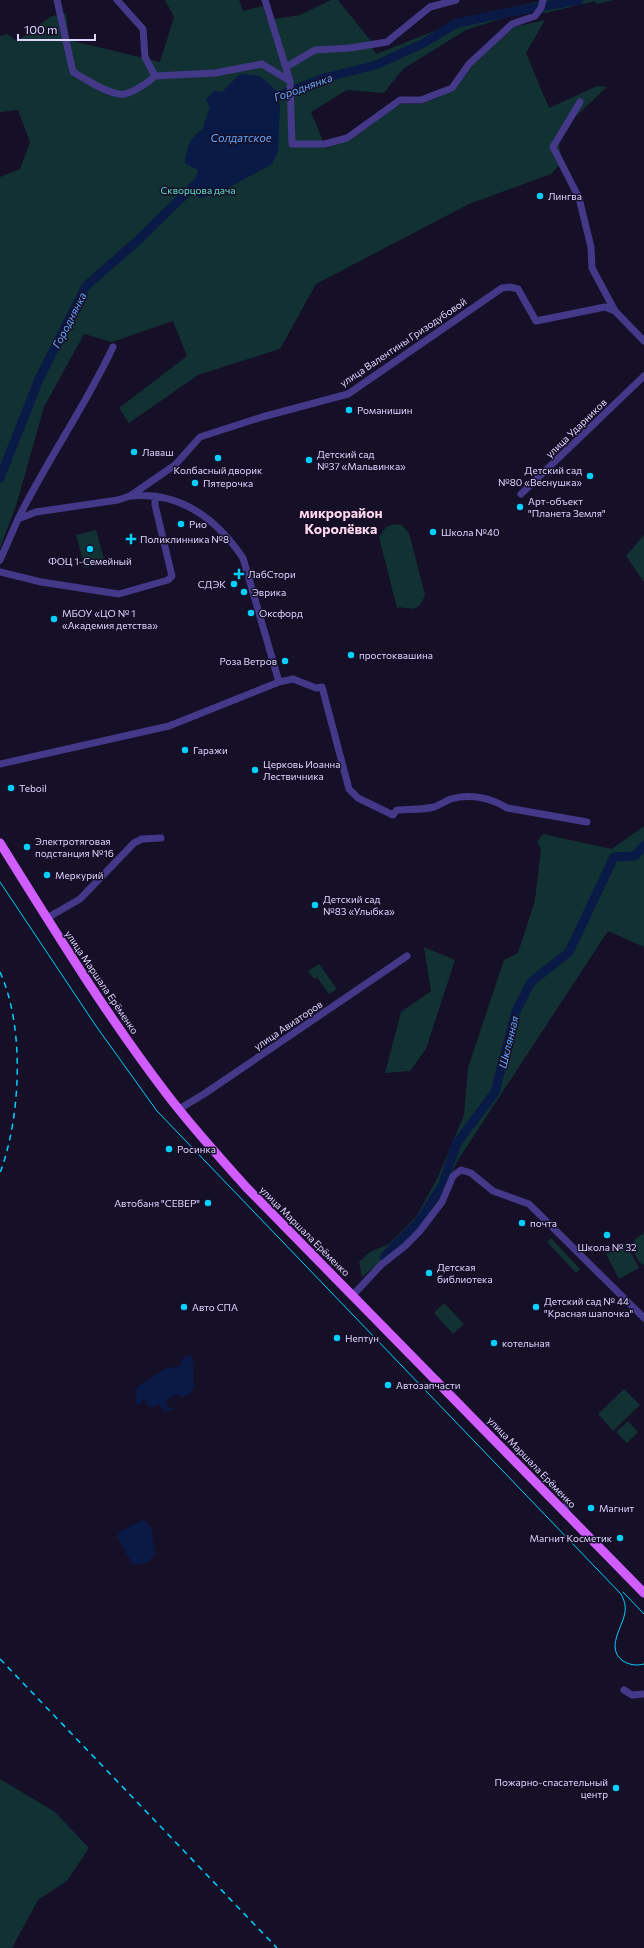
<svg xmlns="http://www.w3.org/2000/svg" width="644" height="1948" font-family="Commissioner,sans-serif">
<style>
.green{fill:#123132}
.water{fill:#091a47}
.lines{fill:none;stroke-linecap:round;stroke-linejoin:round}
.river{stroke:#091a47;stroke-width:9}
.minor{stroke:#433988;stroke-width:7}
.major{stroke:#d15dff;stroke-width:9}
.tram{stroke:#02d0ff;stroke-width:1}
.rail{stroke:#02d0ff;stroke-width:1.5;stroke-dasharray:6 5;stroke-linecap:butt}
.poi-dot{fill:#02d0ff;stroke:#160f28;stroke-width:1.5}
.labels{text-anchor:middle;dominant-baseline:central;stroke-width:3;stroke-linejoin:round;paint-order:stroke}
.park-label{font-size:10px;fill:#5ee3cd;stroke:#160f28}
.poi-label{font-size:10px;fill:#dfd6ff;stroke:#160f28;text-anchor:start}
.street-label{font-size:10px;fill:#dfd6ff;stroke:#160f28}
.water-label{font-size:11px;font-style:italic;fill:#64aaff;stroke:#160f28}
.district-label{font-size:14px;font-weight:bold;fill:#ffd8ee;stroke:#160f28}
</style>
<rect width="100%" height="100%" fill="#160f28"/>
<path class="green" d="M165,0H239L243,11L263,6L267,20L300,15L331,0H338L371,41L373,49L376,54L475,15L545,0H615L596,4L595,1L546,13L535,11L510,16L466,30L403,69L384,93L347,90L311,112L326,148L350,140L400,104H421L454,91L472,66L514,27L545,20L526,53L549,108L597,86L607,87L557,134L562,162L551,174L469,204L316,284L280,349L198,375L129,423L119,408L187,356L173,321L112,342L84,334L44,407L16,506L0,548V177L20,169L30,142L18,110L0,112V36L7,34L17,41L52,16L66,13L69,40L160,62L174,17Z
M394,524L402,525L409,533L425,595C417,617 408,605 397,608L379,537L386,527Z
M96,530L105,562L85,568L76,535Z
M644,535V582L626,556Z
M644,826V947L608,931L458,1160L437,1205L415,1233L362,1277L359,1262L370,1252L389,1244L416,1217L438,1177L464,1115L468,1068L504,960L518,953L535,900L541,849L537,842L543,834L612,849Z
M424,947L455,960L426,1049L410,1071L385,1073L401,1012L431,991Z
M319,964L337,989L329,994L317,977L314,979L308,971Z
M644,1233V1265C639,1263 638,1260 636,1256C630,1244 633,1239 644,1233Z
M551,1238L580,1269L576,1273L547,1242Z
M626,1243L639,1268L619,1279L606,1254Z
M444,1303L464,1324L453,1334L434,1313Z
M624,1389L640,1405L613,1431L598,1414Z
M628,1421L638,1432L627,1443L616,1432Z
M0,1779L55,1812L89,1848L67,1881L38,1900L12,1948H0Z"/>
<path class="water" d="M240,74L260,76L277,91L280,107L278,152L272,164L219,193L200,198L192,190L198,170L185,163C187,147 189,139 202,130L210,107L206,100L214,91L222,92Z
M191,1355L194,1365L193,1376L194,1388L190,1394L183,1397L177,1394L166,1400L168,1407L174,1409L164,1412L162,1407L158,1404L155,1407L147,1406L146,1400L142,1399V1403L136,1405L137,1387L165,1369L180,1366L183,1358Z
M144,1520L151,1527L155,1553C148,1564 145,1565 132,1564L117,1536L122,1530Z"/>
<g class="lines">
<path class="river" d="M268,100L324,78L376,65L422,44L457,23L516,11L579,0
M0,478L39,379L86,286L136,242L202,178
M384,1257L418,1223L442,1186L457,1143L495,1092L516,1011L531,982L569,952L614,857L635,856L644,845"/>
<path class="minor" d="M57,0L73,72C85,79 112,97 125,94C135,91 148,83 155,76
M117,0L143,29L145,57L155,76L215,73L262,64L290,81
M265,0L290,81L292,144H325L347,138L400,100H421L452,88L469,64L512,24L535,16L541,8L543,0
M286,67L315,50L350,48L387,42L430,7L456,0
M580,102L553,147L579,198L591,247L592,268L615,311
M521,494L644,376
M132,496C181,492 216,518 243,558L279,682
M18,519C47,460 85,407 113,347
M0,560L18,519L36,512L118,500L130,496L175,465L200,437L262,417L348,394L502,288L510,287L518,289L536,321L605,307L615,311L644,341
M0,572L41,582L119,594L168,580L172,576L155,505V496
M0,764L169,726L279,682L293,679L316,688L322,687L349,789L358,798L393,815L397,810C409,809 423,810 434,807C440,805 445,801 451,799C470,793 491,798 507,808L587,822
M47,918L80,899L134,843L142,839L161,838
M179,1109L204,1094L407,956
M353,1295L381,1265L405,1246L419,1232L442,1202L453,1176L461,1170L471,1173L493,1191L529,1204L644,1318
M563,1509L568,1504
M624,1690L632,1695L644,1694"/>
<path class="major" d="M0,843C53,928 105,1013 166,1093C191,1126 219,1157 247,1188L644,1593"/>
<path class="tram" d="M0,882L96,1026L157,1111L621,1594C624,1600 626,1605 625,1612C623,1627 605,1648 623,1661C630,1665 636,1666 644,1664
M623,1592L644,1614"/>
<path class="rail" d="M0,972C25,1027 21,1117 0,1173
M0,1659L277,1948"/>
</g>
<g class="poi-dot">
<circle cx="540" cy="196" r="4"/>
<circle cx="349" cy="410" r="4"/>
<circle cx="134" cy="452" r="4"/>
<circle cx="218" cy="458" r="4"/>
<circle cx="309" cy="460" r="4"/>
<circle cx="590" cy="476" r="4"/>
<circle cx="195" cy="483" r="4"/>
<circle cx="520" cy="507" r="4"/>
<circle cx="181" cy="524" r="4"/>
<circle cx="433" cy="532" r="4"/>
<path d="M129 533h4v4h4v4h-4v4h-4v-4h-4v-4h4z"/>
<circle cx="90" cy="549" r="4"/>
<path d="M237 568h4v4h4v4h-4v4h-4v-4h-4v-4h4z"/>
<circle cx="234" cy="584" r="4"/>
<circle cx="244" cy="592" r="4"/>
<circle cx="251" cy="613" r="4"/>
<circle cx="54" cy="619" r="4"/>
<circle cx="351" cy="655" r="4"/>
<circle cx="285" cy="661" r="4"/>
<circle cx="185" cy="750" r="4"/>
<circle cx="255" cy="770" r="4"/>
<circle cx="11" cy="788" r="4"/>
<circle cx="27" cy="847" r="4"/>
<circle cx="47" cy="875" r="4"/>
<circle cx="315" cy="905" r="4"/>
<circle cx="169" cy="1149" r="4"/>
<circle cx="208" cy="1203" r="4"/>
<circle cx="522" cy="1223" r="4"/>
<circle cx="607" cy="1235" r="4"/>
<circle cx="429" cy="1273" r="4"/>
<circle cx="184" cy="1307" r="4"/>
<circle cx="536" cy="1307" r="4"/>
<circle cx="337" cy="1338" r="4"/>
<circle cx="494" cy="1343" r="4"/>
<circle cx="388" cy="1385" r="4"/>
<circle cx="591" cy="1508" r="4"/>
<circle cx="620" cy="1538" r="4"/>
<circle cx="616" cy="1788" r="4"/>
</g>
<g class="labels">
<g class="park-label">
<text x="198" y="190">Скворцова дача</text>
</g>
<g class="poi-label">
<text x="548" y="196">Лингва</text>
<text x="357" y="410">Романишин</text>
<text x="142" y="452">Лаваш</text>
<text x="317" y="454">Детский сад<tspan x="317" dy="12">№37 «Мальвинка»</tspan></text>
<text x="218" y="470" text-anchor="middle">Колбасный дворик</text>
<text x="582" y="470" text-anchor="end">Детский сад<tspan x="582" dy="12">№80 «Веснушка»</tspan></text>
<text x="203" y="483">Пятерочка</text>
<text x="528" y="501">Арт-объект<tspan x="528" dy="12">"Планета Земля"</tspan></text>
<text x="189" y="524">Рио</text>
<text x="441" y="532">Школа №40</text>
<text x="140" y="539">Поликлинника №8</text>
<text x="90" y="561" text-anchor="middle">ФОЦ 1-Семейный</text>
<text x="248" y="574">ЛабСтори</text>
<text x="226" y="584" text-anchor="end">СДЭК</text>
<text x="252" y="592">Эврика</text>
<text x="62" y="613">МБОУ «ЦО № 1<tspan x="62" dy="12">«Академия детства»</tspan></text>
<text x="259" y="613">Оксфорд</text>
<text x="359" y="655">простоквашина</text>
<text x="277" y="661" text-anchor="end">Роза Ветров</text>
<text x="193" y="750">Гаражи</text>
<text x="263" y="764">Церковь Иоанна<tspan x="263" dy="12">Лествичника</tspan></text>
<text x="19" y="788">Teboil</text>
<text x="35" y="841">Электротяговая<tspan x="35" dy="12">подстанция №16</tspan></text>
<text x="55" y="875">Меркурий</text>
<text x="323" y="899">Детский сад<tspan x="323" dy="12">№83 «Улыбка»</tspan></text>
<text x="177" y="1149">Росинка</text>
<text x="200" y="1203" text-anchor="end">Автобаня "СЕВЕР"</text>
<text x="530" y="1223">почта</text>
<text x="607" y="1247" text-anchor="middle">Школа № 32</text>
<text x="437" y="1267">Детская<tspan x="437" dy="12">библиотека</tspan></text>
<text x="544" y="1301">Детский сад № 44<tspan x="544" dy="12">"Красная шапочка"</tspan></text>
<text x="192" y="1307">Авто СПА</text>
<text x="345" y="1338">Нептун</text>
<text x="502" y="1343">котельная</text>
<text x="396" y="1385">Автозапчасти</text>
<text x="599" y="1508">Магнит</text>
<text x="612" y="1538" text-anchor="end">Магнит Косметик</text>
<text x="608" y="1782" text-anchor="end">Пожарно-спасательный<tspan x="608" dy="12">центр</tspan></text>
</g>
<g class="street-label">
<text transform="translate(403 342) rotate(-34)">улица Валентины Гризодубовой</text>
<text transform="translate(576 428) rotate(-44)">улица Ударников</text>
<text transform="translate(102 982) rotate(56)">улица Маршала Ерёменко</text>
<text transform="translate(288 1025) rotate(-34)">улица Авиаторов</text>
<text transform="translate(305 1231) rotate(45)">улица Маршала Ерёменко</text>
<text transform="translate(532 1462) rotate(46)">улица Маршала Ерёменко</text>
</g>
<g class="water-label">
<text transform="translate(303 87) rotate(-20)">Городнянка</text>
<text x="241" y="137">Солдатское</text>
<text transform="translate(69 320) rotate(-63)">Городнянка</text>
<text transform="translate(508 1042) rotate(-76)">Шклянная</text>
</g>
<g class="district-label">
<text x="341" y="512">микрорайон<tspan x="341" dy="16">Королёвка</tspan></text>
</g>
</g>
<path d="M18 34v6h77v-6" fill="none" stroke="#dfd6ff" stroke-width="2"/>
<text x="24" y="34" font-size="12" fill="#dfd6ff" stroke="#160f28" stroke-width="3" paint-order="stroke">100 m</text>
</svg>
